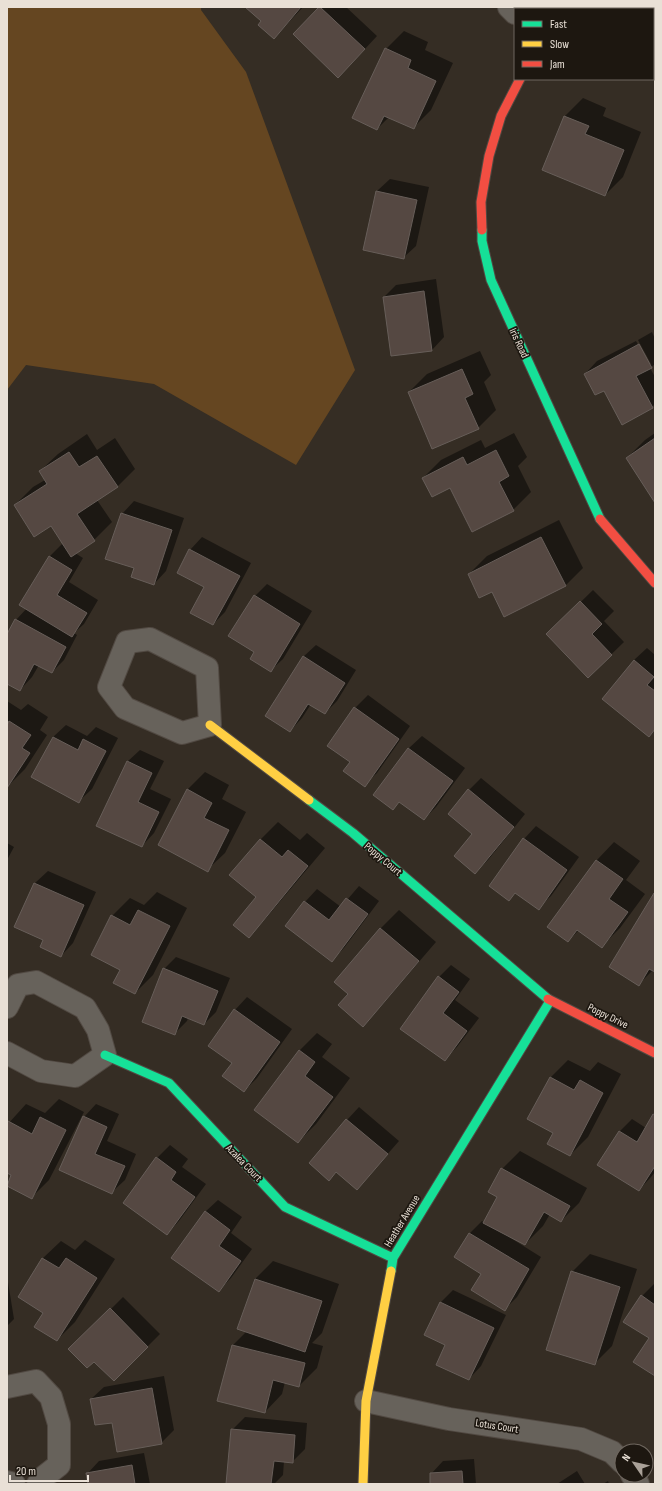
<svg xmlns="http://www.w3.org/2000/svg" width="662" height="1491" font-family="'Sofia Sans Condensed',sans-serif">
<style>
.green{fill:#654621}
.shadow{fill:#0007}
.building{fill:#554842;stroke:#675e59}
.lines{fill:none;stroke-linecap:round;stroke-linejoin:round}
.street-casing{stroke:#514942;stroke-width:24}
.fast-casing{stroke:#514942;stroke-width:11}
.slow-casing{stroke:#514942;stroke-width:11}
.jam-casing{stroke:#514942;stroke-width:11}
.street{stroke:#67625b;stroke-width:22}
.fast{stroke:#16e098;stroke-width:9}
.slow{stroke:#ffcf43;stroke-width:9}
.jam{stroke:#f24e42;stroke-width:9}
.labels{text-anchor:middle;dominant-baseline:central;stroke-width:3.5;stroke-linejoin:round;paint-order:stroke}
.street-label{font-size:11px;fill:#e9e0d6;stroke:#1d1710}
</style>
<rect width="100%" height="100%" fill="#352d24"/>
<path class="green" d="M7,7H201V10L246,72L355,370L296,465L154,384L26,365L7,390Z"/>
<path class="shadow" d="M247,7H303L274,38L263,20Z
M320,7H346L377,36L351,64L294,34Z
M404,31L428,42L425,50L453,63L431,110L413,128L389,117L377,129L386,49Z
M583,98L606,108L603,116L641,132L623,177L605,195L565,116Z
M390,179L429,187L416,246L403,258L365,250L377,191Z
M436,279L444,337L432,350L384,297L396,285Z
M652,332L655,339V364L650,368L655,377V404L652,407L604,389L585,374L597,361L636,341L649,364H651L638,340Z
M480,351L491,375L484,382L496,410L478,428L409,392L427,374Z
M514,433L527,457L518,466L531,492L513,510L423,478L441,460L481,440L485,448Z
M655,433V501L627,458L645,440Z
M87,434L97,450L115,438L135,469L117,487L97,500L112,522L94,540L75,553L83,558L69,582L98,600L84,624L74,633L77,635L64,660L52,672L39,665L32,677L20,690L7,683V636L16,620L27,608L49,557L62,544L66,547L52,524L15,505L33,487L45,480L40,471L58,454Z
M134,501L184,518L166,571L154,584L122,514Z
M559,520L583,568L565,586L469,574L487,556Z
M202,537L251,563L225,612L213,624L205,587L190,550Z
M267,584L312,611L283,659L270,671L255,596Z
M593,590L614,611L604,621L624,642L588,677L547,635Z
M316,645L356,670L337,701L325,713L311,704L302,718L290,731L303,657Z
M647,648L655,655V729L649,735L634,660Z
M368,695L410,726L377,773L364,785L351,762L328,745L355,708Z
M7,701L21,710L28,704L48,717L40,730L47,735L25,769L7,787Z
M66,725L87,736L96,727L118,738L92,789L79,801L33,777L53,737Z
M422,736L465,768L436,807L424,819L400,801L393,808L375,795L409,748Z
M140,750L164,761L150,789L171,799L154,833L142,846L127,762Z
M205,772L229,785L222,799L246,812L225,853L207,870L187,790Z
M481,778L525,814L488,860L475,872L473,834L469,790Z
M278,822L300,840L307,833L325,848L266,918L248,936L257,897L260,840Z
M536,826L579,857L551,896L538,908L516,892L509,899L490,886L524,839Z
M614,842L640,861L626,880L645,894L620,928L602,946L579,930L568,941L548,927L597,860Z
M7,843L14,847L7,860Z
M48,871L96,892L73,943L61,956L44,940L15,927L35,883Z
M359,886L379,901L344,948L332,960L305,902L317,889L341,907Z
M157,892L187,908L153,975L135,993L121,970L112,916L130,898L144,905Z
M655,894V971L653,970L639,984L610,967Z
M399,910L436,942L380,1007L363,1025L349,993L335,982L381,928Z
M176,957L230,978L216,1012L204,1024L188,1018L187,1021L174,1034L164,969Z
M451,965L470,979L455,1000L479,1018L457,1047L445,1059L439,977Z
M247,997L292,1029L257,1078L244,1091L233,1063L209,1046L235,1010Z
M317,1033L332,1044L322,1057L350,1078L316,1124L298,1142L299,1051Z
M568,1060L590,1071L598,1062L621,1074L588,1137L570,1155L555,1132L550,1078Z
M59,1099L84,1112L49,1180L32,1197L13,1174L7,1172V1125L26,1104L45,1113Z
M96,1104L119,1114L107,1141L136,1154L125,1180L112,1192L60,1170L84,1117Z
M359,1107L399,1141L357,1189L337,1171L329,1179L310,1163L347,1120Z
M655,1114V1172L651,1177L639,1190L599,1164L620,1131L632,1119L646,1128Z
M170,1145L188,1159L182,1167L206,1184L179,1221L167,1234L125,1203L157,1158Z
M520,1151L587,1188L579,1203L561,1221L550,1214L543,1226L525,1244L510,1236L509,1237L541,1257L517,1297L505,1309L482,1274L455,1257L470,1233L482,1221L485,1223L498,1197L502,1169Z
M218,1200L242,1217L231,1233L252,1249L231,1278L218,1291L205,1212Z
M85,1240L115,1259L75,1322L57,1340L44,1312L19,1296L43,1258L61,1241L75,1250Z
M590,1254L637,1269L612,1346L594,1364L572,1272Z
M273,1261L339,1284L322,1333L312,1343L323,1346L317,1368L299,1386L285,1382L282,1394L265,1412L219,1400L233,1345L247,1331L255,1279Z
M7,1276L14,1319L7,1326Z
M654,1284H655V1375L650,1338L642,1296Z
M453,1290L506,1315L481,1366L469,1379L447,1344L441,1302Z
M123,1297L160,1334L114,1380L94,1360L70,1350Z
M164,1376L174,1430L161,1443L113,1421L91,1399L104,1387Z
M245,1417L307,1423L305,1449L292,1462L284,1461L283,1475L274,1484H227L232,1430Z
M144,1453L150,1484H89L87,1474L99,1461Z
M474,1459L476,1484H431V1474L443,1461Z
M577,1471L585,1484H557Z
M608,1481L609,1484H603Z"/>
<path class="building" d="M245,7H301L274,39L258,25L261,21Z
M319,7H320L365,49L338,78L293,34Z
M385,48L411,60L408,68L436,81L414,129L384,116L377,130L352,118Z
M564,116L589,126L585,134L624,150L605,196L542,170Z
M376,191L417,200L404,259L363,250Z
M424,291L432,351L391,356L383,297Z
M639,344L652,368L636,376L653,408L622,425L604,391L595,395L584,374Z
M462,369L473,394L465,398L479,429L432,449L408,392Z
M655,438V503L626,458Z
M496,450L509,476L499,482L514,511L472,532L450,488L432,497L422,478L463,457L467,465Z
M69,452L79,467L97,456L118,487L77,514L95,541L71,557L51,526L34,537L14,505L47,484L39,471Z
M121,513L172,530L154,585L131,577L134,568L105,559Z
M541,537L566,586L504,617L492,592L479,598L468,574Z
M189,549L240,576L213,625L190,613L204,587L177,573Z
M49,556L72,570L57,595L87,613L72,637L19,605Z
M254,595L300,624L271,672L250,659L254,652L228,636Z
M580,601L602,624L592,634L612,655L588,678L546,634Z
M15,619L66,647L52,673L34,664L20,691L7,684V634Z
M303,656L345,683L325,714L308,704L290,732L265,716Z
M634,660L654,677L647,685L655,691V729L649,737L602,699Z
M354,707L399,739L365,787L343,771L350,762L327,746Z
M9,721L31,735L22,748L30,753L7,788V725Z
M53,737L78,750L83,739L106,751L79,803L31,777Z
M408,748L453,781L424,820L399,802L393,810L373,795Z
M127,761L152,773L138,802L159,812L142,847L96,826Z
M187,789L212,803L204,818L229,830L208,872L158,845Z
M468,789L514,827L475,874L454,856L472,834L448,814Z
M523,838L567,870L539,910L515,893L509,901L489,886Z
M260,839L282,857L288,850L308,866L249,938L233,925L256,897L229,875Z
M596,860L623,879L609,899L628,912L602,948L577,930L568,942L547,927Z
M34,883L84,905L61,957L40,947L43,940L14,927Z
M654,893L655,972L649,969L639,986L609,967Z
M346,898L368,914L332,962L285,926L304,901L329,920Z
M138,910L170,926L135,994L113,983L120,970L91,955L111,915L130,925Z
M380,928L419,961L363,1027L338,1005L348,994L334,982Z
M163,968L218,991L204,1025L182,1016L175,1035L142,1022Z
M438,976L459,992L443,1013L467,1031L445,1061L400,1029Z
M234,1009L280,1042L244,1092L222,1076L232,1063L208,1046Z
M299,1050L315,1062L305,1076L333,1097L298,1143L254,1110Z
M550,1077L574,1090L580,1080L603,1093L570,1156L547,1144L553,1133L527,1119Z
M653,1114L655,1115V1166L639,1191L597,1165L619,1131L637,1142Z
M83,1116L107,1127L95,1154L125,1166L112,1194L59,1170Z
M40,1117L66,1130L32,1199L7,1186L11,1175L7,1173V1123L8,1121L32,1134Z
M346,1119L388,1154L357,1190L336,1172L329,1181L309,1163Z
M156,1157L176,1172L171,1180L195,1197L167,1235L123,1203Z
M501,1168L570,1206L561,1222L544,1212L525,1245L483,1223L497,1197L488,1192Z
M205,1211L230,1230L219,1246L241,1261L219,1292L171,1258Z
M469,1233L529,1269L505,1311L471,1290L481,1274L454,1257Z
M42,1258L59,1268L66,1258L97,1278L57,1341L34,1327L43,1313L18,1297Z
M571,1271L620,1287L595,1365L546,1350Z
M255,1279L322,1301L305,1352L237,1329Z
M641,1295L655,1305V1376L633,1362L649,1338L623,1322Z
M440,1302L494,1328L469,1380L436,1365L445,1345L424,1335Z
M110,1308L148,1347L114,1381L94,1362L87,1368L68,1349Z
M232,1345L305,1363L299,1387L273,1380L265,1413L217,1401Z
M152,1388L162,1444L117,1452L112,1423L95,1425L90,1399Z
M231,1429L295,1435L293,1463L274,1461L271,1484H226Z
M132,1465L135,1484H88L86,1473Z
M462,1471L463,1484H430V1473Z"/>
<g class="lines">
<defs>
<path id="street" d="M509,7L515,13
M591,9L594,7
M150,639L207,668L210,725L182,733L125,708L109,687L127,642Z
M7,1007L18,985L36,982L85,1008L98,1030L105,1055L75,1076L41,1071L7,1053
M7,1387L36,1381L51,1397L59,1424V1465L45,1476L38,1484
M366,1401L449,1419L581,1439L612,1452L622,1462
M632,1475L638,1484
M7,1482L14,1484"/>
<path id="fast" d="M482,230V241L491,280L600,519
M309,800L353,833L548,999
M105,1055L169,1083L285,1207L393,1258
M391,1271L393,1258L550,1001"/>
<path id="slow" d="M210,725L309,800
M363,1484L366,1401L391,1271"/>
<path id="jam" d="M482,230L481,202L489,156L501,116L520,79
M600,519L655,583
M548,999L655,1053"/>
</defs>
<use href="#street" class="street-casing"/>
<use href="#fast" class="fast-casing"/>
<use href="#slow" class="slow-casing"/>
<use href="#jam" class="jam-casing"/>
<use href="#street" class="street"/>
<use href="#fast" class="fast"/>
<use href="#slow" class="slow"/>
<use href="#jam" class="jam"/>
</g>
<g class="labels">
<g class="street-label">
<text transform="translate(519 343) rotate(65)">Iris Road</text>
<text transform="translate(383 859) rotate(40)">Poppy Court</text>
<text transform="translate(608 1016) rotate(26)">Poppy Drive</text>
<text transform="translate(244 1163) rotate(46)">Azalea Court</text>
<text transform="translate(402 1221) rotate(-59)">Heather Avenue</text>
<text transform="translate(497 1426) rotate(9)">Lotus Court</text>
</g>
</g>
<rect width="662" height="1491" fill="none" stroke="#e9e0d6" stroke-width="16"/>
<rect x="514" y="8" width="140" height="72" fill="#1d1710" stroke="#6f675f"/>
<rect x="522" y="21" width="20" height="6" fill="#16e098" stroke="#6f675f"/>
<text x="550" y="28" font-size="12" fill="#e9e0d6">Fast</text>
<rect x="522" y="41" width="20" height="6" fill="#ffcf43" stroke="#6f675f"/>
<text x="550" y="48" font-size="12" fill="#e9e0d6">Slow</text>
<rect x="522" y="61" width="20" height="6" fill="#f24e42" stroke="#6f675f"/>
<text x="550" y="68" font-size="12" fill="#e9e0d6">Jam</text>
<g transform="translate(634 1463) rotate(304)"><circle r="19" fill="#1d1710" stroke="#6f675f"/>
<path d="M0-3L7 15L0 10L-7 15Z" fill="#aaa198"/>
<text y="-6" font-size="11" font-weight="bold" text-anchor="middle" fill="#e9e0d6">N</text>
</g>
<path d="M10 1475v6h78v-6" fill="none" stroke="#e9e0d6" stroke-width="2"/>
<text x="16" y="1475" font-size="12" fill="#e9e0d6" stroke="#1d1710" stroke-width="3" paint-order="stroke">20 m</text>
</svg>
